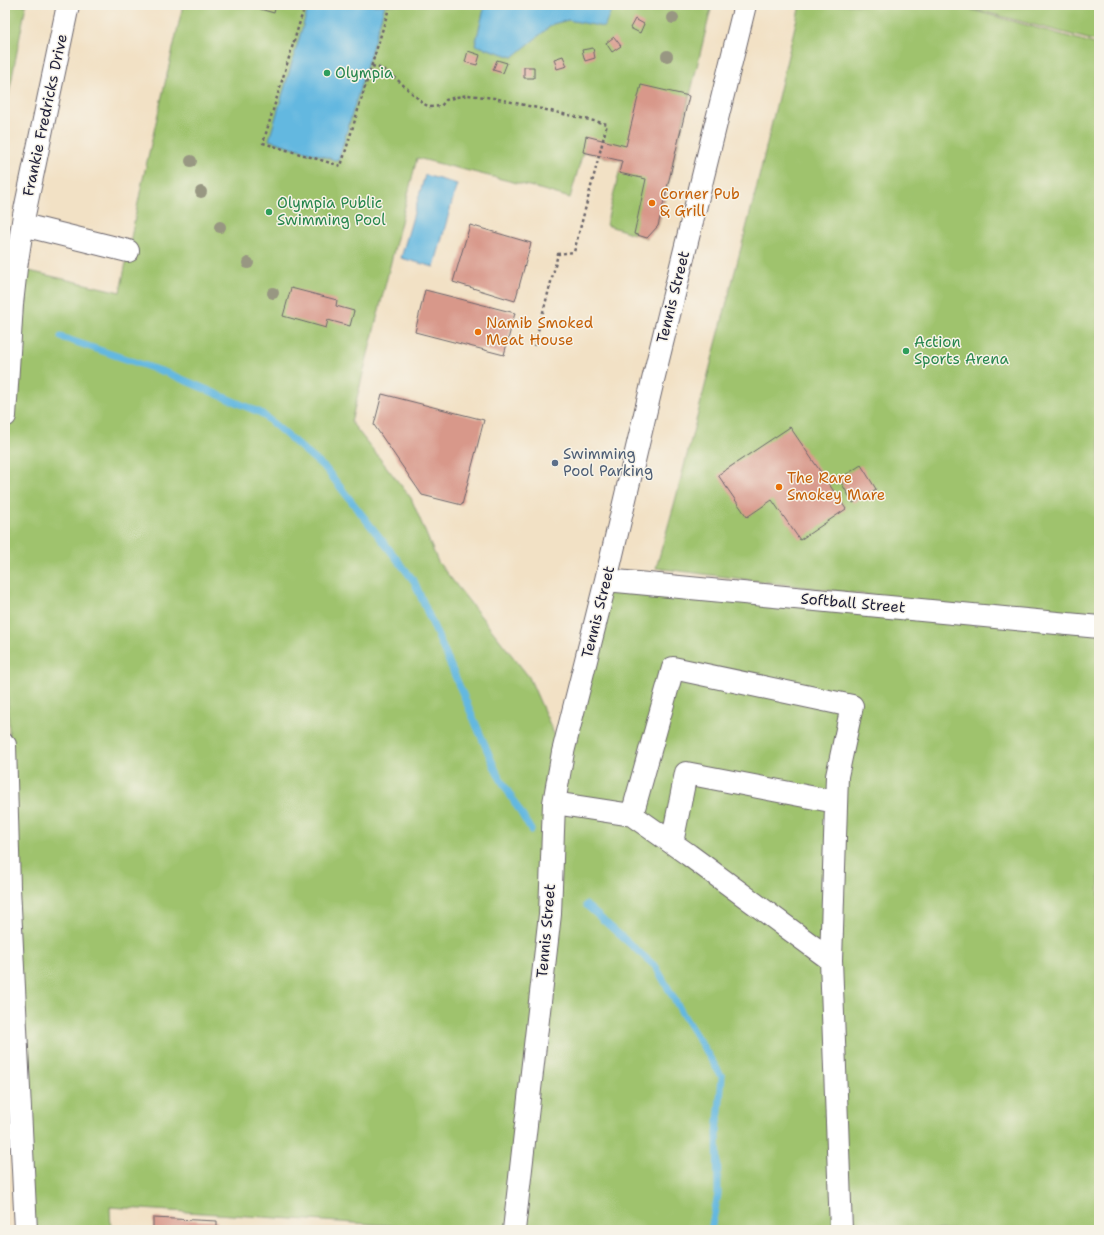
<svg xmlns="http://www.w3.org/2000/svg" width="1104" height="1235" font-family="'Shantell Sans',sans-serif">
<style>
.green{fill:#9fc36d;stroke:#607254}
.water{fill:#64b8e0;stroke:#436d8e}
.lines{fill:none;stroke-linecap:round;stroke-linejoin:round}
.stream{stroke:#64b8e0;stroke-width:7}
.building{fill:#d8988a}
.minor-casing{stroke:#6b656b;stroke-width:24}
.path{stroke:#6b656b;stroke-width:2.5;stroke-dasharray:3 3;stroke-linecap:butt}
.minor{stroke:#fff;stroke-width:22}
.tree{fill:#989782}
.leisure-dot{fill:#2e9e5b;stroke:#f7f3e8;stroke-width:1.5}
.food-dot{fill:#e8710a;stroke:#f7f3e8;stroke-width:1.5}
.service-dot{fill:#5c6f8a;stroke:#f7f3e8;stroke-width:1.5}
.labels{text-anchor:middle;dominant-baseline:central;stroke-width:3;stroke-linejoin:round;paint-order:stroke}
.leisure-label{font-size:15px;fill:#27864d;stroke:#f7f3e8;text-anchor:start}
.street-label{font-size:15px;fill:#22223b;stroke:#f7f3e8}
.food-label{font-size:15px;fill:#c56008;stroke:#f7f3e8;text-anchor:start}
.service-label{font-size:15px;fill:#4e5e75;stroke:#f7f3e8;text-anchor:start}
</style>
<rect width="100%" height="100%" fill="#f7f3e8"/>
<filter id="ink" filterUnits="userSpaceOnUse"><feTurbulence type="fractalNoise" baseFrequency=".025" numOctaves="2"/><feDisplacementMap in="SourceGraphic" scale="8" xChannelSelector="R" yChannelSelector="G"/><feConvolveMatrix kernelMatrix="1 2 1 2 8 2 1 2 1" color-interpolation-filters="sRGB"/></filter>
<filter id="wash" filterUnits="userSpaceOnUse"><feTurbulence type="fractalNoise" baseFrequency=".012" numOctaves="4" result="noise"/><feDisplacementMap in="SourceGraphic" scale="16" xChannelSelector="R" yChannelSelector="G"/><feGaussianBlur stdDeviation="0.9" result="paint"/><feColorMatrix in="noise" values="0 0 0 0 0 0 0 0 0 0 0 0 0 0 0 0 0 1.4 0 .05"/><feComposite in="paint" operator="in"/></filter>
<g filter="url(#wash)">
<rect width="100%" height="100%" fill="#f2e1c5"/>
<path class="green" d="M5,5H26L5,114Z
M183,5H712L658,226L647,238L606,225L622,161L583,152L570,198L533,187L417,158L351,422L411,498L438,562L529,677L562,752L606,580L1099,627V1230H461L110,1207L111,1230H28L5,625V416L16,268L120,292L142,183Z
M800,5H954L1099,45V619L961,607L656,568L674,505L754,198Z
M958,5H1099V42Z"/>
<path class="water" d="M309,5H385L338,161L269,140Z
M485,5H610L613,6L604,27L568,20L553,24L513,57L475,45Z
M425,175L457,184L434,267L401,258Z"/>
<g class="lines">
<path class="stream" d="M61,337L170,374L261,413L326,469L414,581L497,773L531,830
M586,905L656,967L685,1018L722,1077L717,1133L718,1194L711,1230"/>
</g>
<g id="blocks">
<path class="building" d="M246,5H276L274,13Z
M635,19L644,24L640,33L630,28Z
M614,37L621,46L612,52L606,43Z
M593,48L595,58L585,61L582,50Z
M468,51L480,55L477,65L465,62Z
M563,56L567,66L557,69L554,59Z
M497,60L507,63L503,73L493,70Z
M524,67H534V78H524Z
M641,85L689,96L658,226L647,238L634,234L646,179L619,173L622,161L583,152L586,136L626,146Z
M470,225L531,243L515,301L453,282Z
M291,288L337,300L336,306L354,311L350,326L328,320L326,328L283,316Z
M425,290L515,313L504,355L415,332Z
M382,394L484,420L462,505L422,495L374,425Z
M790,427L846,509L800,540L772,500L747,517L718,475Z
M861,465L876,489L853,503L839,479Z
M153,1218L217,1221V1230H153Z"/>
</g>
</g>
<g filter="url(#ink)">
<use href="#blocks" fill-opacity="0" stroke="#6b656b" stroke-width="1"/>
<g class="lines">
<defs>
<path id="minor" d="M23,225L128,251
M5,416L12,304L16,268L24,215L68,5
M606,580L1099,627
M5,745L9,887L26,1230
M554,803L632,815L689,855L831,960L841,1230
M632,815L673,668L852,706L837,776L831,960
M672,843L686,773L836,802
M514,1230L550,914L554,803L563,752L606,580L653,380L745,5"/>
</defs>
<use href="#minor" class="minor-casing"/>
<path class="path" d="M305,5L263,143L341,166L390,5
M372,66L383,69L391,74L424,104L430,107L441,106L446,100L456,97L468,95L494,98L607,124L599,156L574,252L558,254L551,282L534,346"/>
<use href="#minor" class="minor"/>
</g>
<g class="tree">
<circle cx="673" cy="18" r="6"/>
<circle cx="667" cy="56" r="6"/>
<circle cx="191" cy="161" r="6"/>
<circle cx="201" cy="192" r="6"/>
<circle cx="220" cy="227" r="6"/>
<circle cx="248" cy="263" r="6"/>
<circle cx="273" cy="293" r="6"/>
</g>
</g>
<g class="leisure-dot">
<circle cx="327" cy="73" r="4"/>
<circle cx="269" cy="212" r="4"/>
<circle cx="906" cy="351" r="4"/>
</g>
<g class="food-dot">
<circle cx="652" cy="203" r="4"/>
<circle cx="478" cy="332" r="4"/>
<circle cx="779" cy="487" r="4"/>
</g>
<circle class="service-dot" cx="555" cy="463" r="4"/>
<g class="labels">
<g class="leisure-label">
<text x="335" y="73">Olympia</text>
<text x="277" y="203">Olympia Public<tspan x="277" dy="17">Swimming Pool</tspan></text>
<text x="914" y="342">Action<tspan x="914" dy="17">Sports Arena</tspan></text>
</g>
<g class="street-label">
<text transform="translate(45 115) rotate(-78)">Frankie Fredricks Drive</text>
<text transform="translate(673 297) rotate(-76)">Tennis Street</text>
<text transform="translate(853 603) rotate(5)">Softball Street</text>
<text transform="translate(598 612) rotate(-76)">Tennis Street</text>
<text transform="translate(546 931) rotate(-85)">Tennis Street</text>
</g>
<g class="food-label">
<text x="660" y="194">Corner Pub<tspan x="660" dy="17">&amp; Grill</tspan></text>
<text x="486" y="323">Namib Smoked<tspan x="486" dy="17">Meat House</tspan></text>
<text x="787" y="478">The Rare<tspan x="787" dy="17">Smokey Mare</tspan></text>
</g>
<g class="service-label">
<text x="563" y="454">Swimming<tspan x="563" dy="17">Pool Parking</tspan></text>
</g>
</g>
<rect width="1104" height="1235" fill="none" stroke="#f7f3e8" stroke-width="20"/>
</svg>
